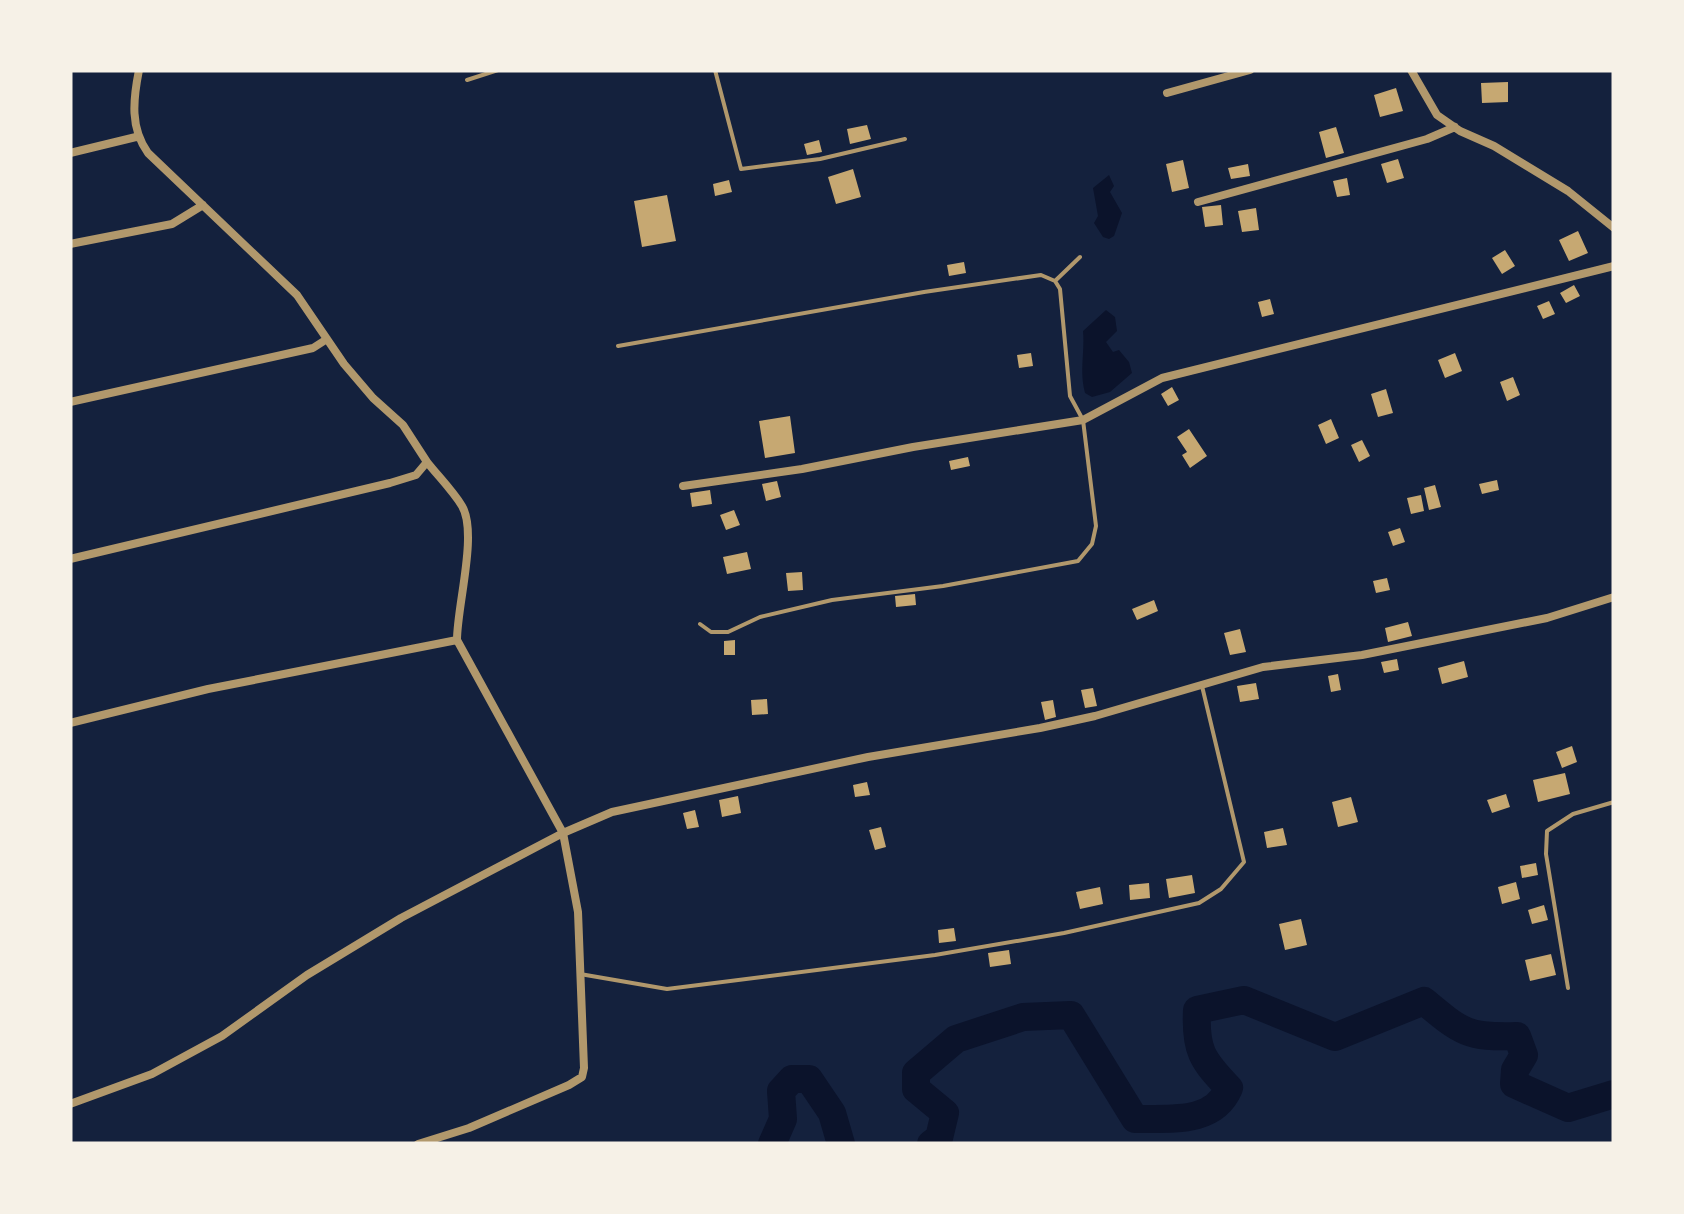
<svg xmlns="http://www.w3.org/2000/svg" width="1684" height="1214" font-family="'DejaVu Sans',sans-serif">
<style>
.water{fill:#0b132b}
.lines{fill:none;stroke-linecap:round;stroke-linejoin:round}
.river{stroke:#0b132b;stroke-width:28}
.building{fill:#c6a872}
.service{stroke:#b1986c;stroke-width:4}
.minor{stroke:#b1986c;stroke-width:8}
</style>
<rect width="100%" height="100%" fill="#14213d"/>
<path class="water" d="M1109,175L1114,186L1110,192L1122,213L1114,236L1109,239L1103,237L1094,223L1098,216L1093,188Z
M1106,310L1115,317L1117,331L1106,342L1113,352L1119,350L1129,362L1132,373L1110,392L1092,397L1085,393C1079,371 1085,352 1083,331Z"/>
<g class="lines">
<path class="river" d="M772,1144L783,1119L781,1091L792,1079H809L832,1113L841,1144
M931,1144L939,1138L945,1113L916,1089V1073L956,1039L1023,1017L1071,1015L1135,1119C1169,1118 1213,1125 1229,1088C1202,1060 1195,1050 1197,1010L1244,1000L1335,1037L1424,1001C1461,1032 1468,1038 1517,1036L1524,1055L1515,1070L1514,1084L1568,1108L1614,1094"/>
</g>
<path class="building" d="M1508,82V102L1482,103L1481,83Z
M1396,88L1403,111L1380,117L1374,95Z
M867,125L871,139L850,144L847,129Z
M1336,127L1344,153L1326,158L1319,132Z
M819,140L822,152L807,155L804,144Z
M1398,159L1404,178L1387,183L1381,164Z
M1183,160L1189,188L1172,192L1166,164Z
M1248,164L1250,176L1231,179L1228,168Z
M853,169L861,197L836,204L828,177Z
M1347,178L1350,195L1337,197L1333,181Z
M729,180L732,192L715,196L713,184Z
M667,195L676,241L642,247L634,201Z
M1221,205L1223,225L1205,227L1202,207Z
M1256,208L1259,230L1242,232L1238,211Z
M1578,231L1588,253L1569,261L1559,240Z
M1505,250L1515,266L1502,274L1492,258Z
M964,262L966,273L949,276L947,265Z
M1574,285L1580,296L1566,303L1560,293Z
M1270,299L1274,314L1262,317L1258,302Z
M1549,301L1555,314L1543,319L1537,306Z
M1031,353L1033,366L1019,368L1017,355Z
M1455,353L1462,371L1445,378L1438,360Z
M1513,377L1520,395L1507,401L1500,382Z
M1172,387L1179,400L1168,406L1161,394Z
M1386,389L1393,413L1378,417L1371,394Z
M790,416L795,453L765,458L759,421Z
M1331,419L1339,438L1326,444L1318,425Z
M1189,429L1207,456L1190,468L1182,455L1187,452L1177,437Z
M1362,440L1370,456L1359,462L1351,445Z
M968,457L970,466L951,470L949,461Z
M1497,480L1499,490L1482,494L1479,484Z
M777,481L781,497L766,501L762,484Z
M1435,485L1441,507L1429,510L1424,488Z
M710,490L712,504L692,507L690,493Z
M1421,495L1424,511L1411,514L1407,498Z
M734,510L740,525L726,530L720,515Z
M1400,528L1405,542L1393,546L1388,532Z
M747,552L751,569L727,574L723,557Z
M802,572L803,590L788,591L786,573Z
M1387,578L1390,590L1376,593L1373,581Z
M915,594L916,605L896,607L895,596Z
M1154,600L1158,611L1137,620L1132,609Z
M1408,622L1412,636L1388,642L1385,628Z
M1240,629L1246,652L1230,655L1224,633Z
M735,640V655H724V641Z
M1397,659L1399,670L1384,673L1381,662Z
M1464,661L1468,677L1442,684L1438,668Z
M1338,674L1341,690L1331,692L1328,676Z
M1256,683L1259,699L1240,702L1237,686Z
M1093,688L1097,706L1085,708L1081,690Z
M767,699L768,714L752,715L751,700Z
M1053,700L1056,717L1045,720L1041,702Z
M1572,746L1577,762L1562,768L1556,752Z
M1565,773L1570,794L1538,802L1533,780Z
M867,782L870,795L855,797L853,785Z
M1506,794L1510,807L1492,813L1487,800Z
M738,796L741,813L722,817L719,800Z
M1351,797L1358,822L1338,827L1332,802Z
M695,810L699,827L687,829L683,813Z
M881,827L886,847L875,850L869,830Z
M1283,828L1287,845L1267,848L1264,832Z
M1536,863L1538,875L1522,878L1520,866Z
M1192,875L1195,893L1169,898L1166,879Z
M1516,882L1520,899L1502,904L1498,887Z
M1149,883L1150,898L1130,900L1129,885Z
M1100,887L1103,904L1080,909L1076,892Z
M1544,905L1548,920L1532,924L1528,910Z
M1301,919L1307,945L1285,950L1279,924Z
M954,928L956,941L939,943L938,930Z
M1009,950L1011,964L990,967L988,953Z
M1551,954L1556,975L1530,981L1525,960Z"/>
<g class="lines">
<path class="service" d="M715,70L741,169L820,159L905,139
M467,80L498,70
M1055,281L1080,257
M618,346L924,292L1041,275L1055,281L1060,289L1070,396L1083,420L1096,526L1092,544L1078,561L943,586L832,600L760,617L728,632H711L700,624
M580,974L667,989L935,955L1064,933L1199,903L1221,889L1244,862L1202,686
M1568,988L1546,854L1547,831L1573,814L1614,802"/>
<path class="minor" d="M1411,70L1437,115L1460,131L1494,146L1568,191L1614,228
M1167,93L1250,70
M70,153L136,137
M1198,202L1427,139L1455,127
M70,244L172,224L203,205
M70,402L313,348L327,339
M683,486L802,469L913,447L1083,420L1162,378L1614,266
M70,559L390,483L416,475L427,462L403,425L373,398L344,364L297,295L148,153C130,128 133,100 139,70
M70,723L208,689L457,640
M70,1104L152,1074L222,1036L307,975L401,918L563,833L612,812L868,757L1040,728L1095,716L1263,667L1362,655L1547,618L1614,597
M418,1144L469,1128L569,1085L582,1077L584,1068L578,912L563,833L457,640C457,606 478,533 462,506C453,491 438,476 427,462"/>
</g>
<rect width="1684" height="1214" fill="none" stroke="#f6f1e7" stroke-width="145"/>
</svg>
